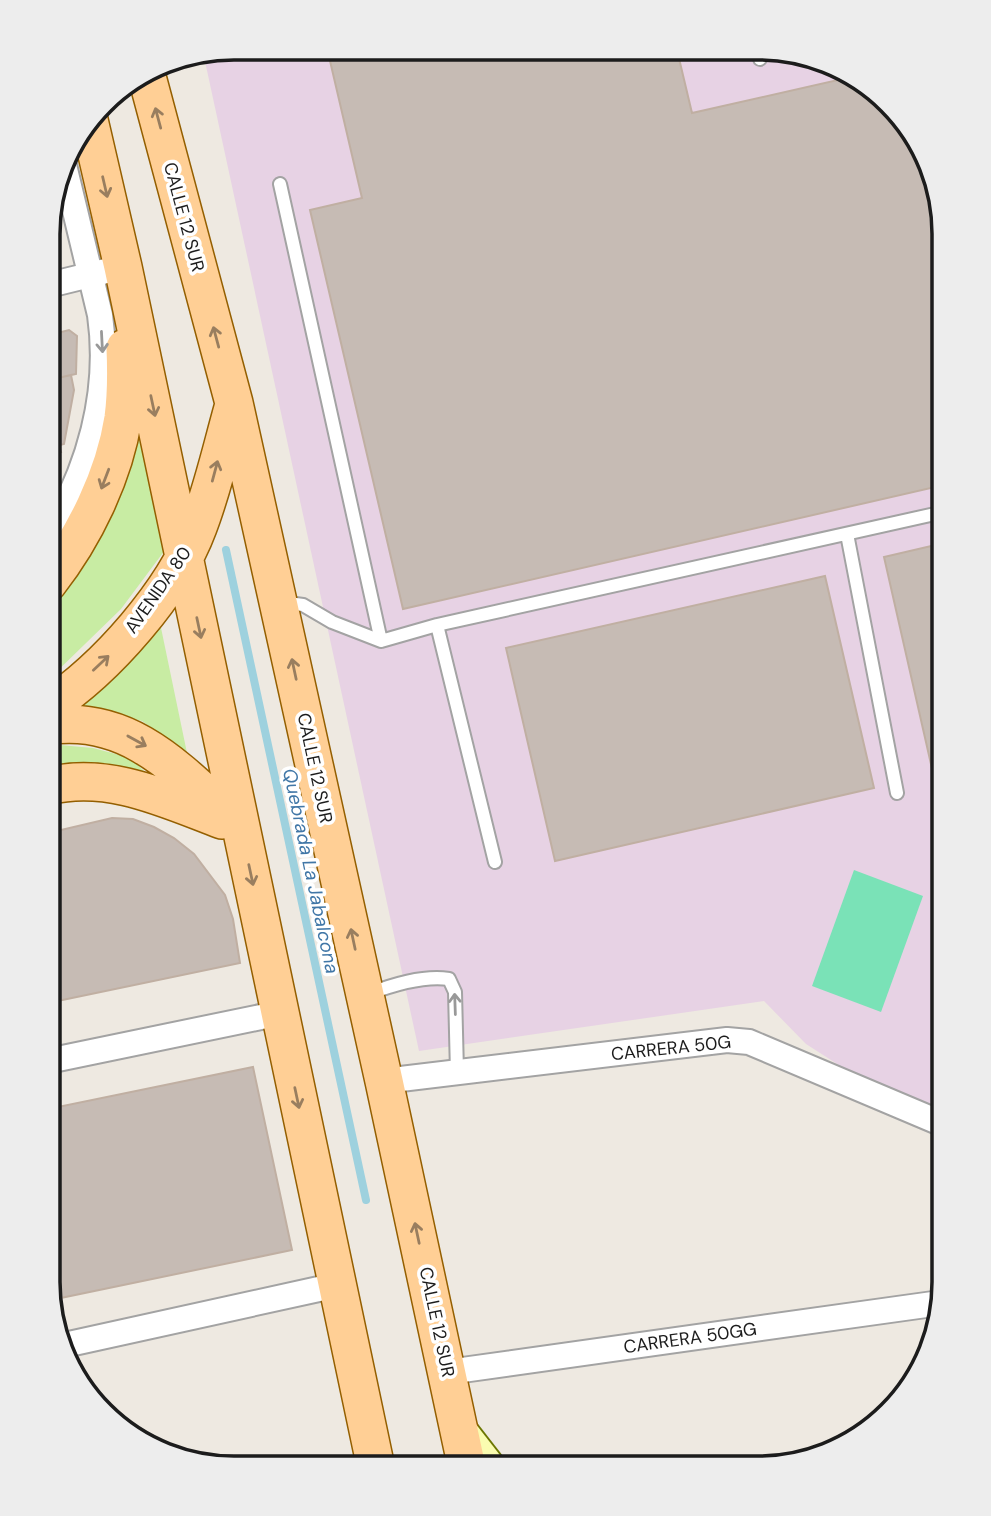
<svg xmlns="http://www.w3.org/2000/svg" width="991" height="1516" font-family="'DM Sans',sans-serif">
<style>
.industrial{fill:#e7d2e4}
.grass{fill:#c8eca3}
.pitch{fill:#7ae2b7}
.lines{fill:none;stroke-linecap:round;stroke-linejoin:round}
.stream{stroke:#9ed1de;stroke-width:8}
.building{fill:#c6bbb4;stroke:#c0afa2;stroke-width:2}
.lane-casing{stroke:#a3a3a3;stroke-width:16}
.street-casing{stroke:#a3a3a3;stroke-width:28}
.secondary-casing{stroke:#6c7600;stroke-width:37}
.primary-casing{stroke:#945f00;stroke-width:40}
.lane{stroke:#fff;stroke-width:12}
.street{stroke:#fff;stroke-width:24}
.secondary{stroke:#fafcb0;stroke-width:33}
.primary{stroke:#ffcf95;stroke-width:37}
.oneway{stroke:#997e5f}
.oneway2{stroke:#999}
.labels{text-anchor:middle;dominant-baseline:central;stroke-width:7;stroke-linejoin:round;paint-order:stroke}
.street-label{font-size:18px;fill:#1c1c1c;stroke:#fff}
.water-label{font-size:19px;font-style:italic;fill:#4177a7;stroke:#fff}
.rim{fill:none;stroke:#1c1c1c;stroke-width:3.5}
</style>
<rect width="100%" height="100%" fill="#eee9e1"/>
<path class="industrial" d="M234,47L793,51L871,86L929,162L944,234L943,1110L870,1085L806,1044L764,1001L419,1051L203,52Z"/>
<path class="grass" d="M141,383L171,542L121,609L48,680V606L58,597Z
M160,623L187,753L142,721L110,713L72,712L111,682Z
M60,745L93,748L131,758L150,777L86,765L48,766V746Z"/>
<path class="pitch" d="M854,870L923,896L881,1012L812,986Z"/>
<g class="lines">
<path class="stream" d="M226,550L366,1200"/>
</g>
<path class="building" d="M327,48L677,50L692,113L851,77L871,86L929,162L944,234V485L403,609L310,210L362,198Z
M69,330L77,336L76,374L49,380V335Z
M71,375L74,390L64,444L49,448V380Z
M59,445L61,452L54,454L56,463L48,473L49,448Z
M944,543V770L933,773L884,557Z
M825,576L874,788L555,861L506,648Z
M112,818L133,819L154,827L174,838L194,854L225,895L233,919L240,963L48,1003V833Z
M253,1067L292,1250L51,1300L47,1282L48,1109Z"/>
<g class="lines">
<defs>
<path id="lane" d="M758,51L760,59
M280,184L381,641L437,625L944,512
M847,534L897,793
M281,602L303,605L332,622L381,641
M437,625L495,862
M368,994C392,985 423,975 449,979L455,992L457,1072"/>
<path id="street" d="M49,285L106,271
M48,536C89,471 111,392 100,315L64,165
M48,1061L280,1013
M384,1081L727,1040L749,1042L943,1124
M60,1346L337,1285
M448,1372L933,1304"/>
<path id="secondary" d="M461,1432L489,1468"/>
<path id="primary" d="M146,73L234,403L384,1081L467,1468
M89,120L123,267L376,1468
M48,583C84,537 114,476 123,418C126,395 126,371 125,348
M48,707C106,669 174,592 198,527C213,488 222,447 233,408
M48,726C132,713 184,776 241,827
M48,786C109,771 166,799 222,820"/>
</defs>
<use href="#lane" class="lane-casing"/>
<use href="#street" class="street-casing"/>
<use href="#secondary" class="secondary-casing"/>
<use href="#primary" class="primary-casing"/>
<use href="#lane" class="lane"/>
<use href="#street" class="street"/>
<use href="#secondary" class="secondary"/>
<use href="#primary" class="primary"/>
</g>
<defs><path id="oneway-shaft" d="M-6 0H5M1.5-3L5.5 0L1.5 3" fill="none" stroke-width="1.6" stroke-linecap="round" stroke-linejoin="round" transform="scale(1.75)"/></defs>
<g class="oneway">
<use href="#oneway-shaft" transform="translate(158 118) rotate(-105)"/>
<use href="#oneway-shaft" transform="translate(105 187) rotate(77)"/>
<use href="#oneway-shaft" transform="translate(216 337) rotate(-105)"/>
<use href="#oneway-shaft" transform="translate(153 406) rotate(78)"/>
<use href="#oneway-shaft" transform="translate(215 471) rotate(-75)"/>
<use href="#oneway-shaft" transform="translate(105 479) rotate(111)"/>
<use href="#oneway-shaft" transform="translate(199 628) rotate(78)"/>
<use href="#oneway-shaft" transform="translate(101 663) rotate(-43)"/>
<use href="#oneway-shaft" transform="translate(294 669) rotate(-102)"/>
<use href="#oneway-shaft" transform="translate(137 741) rotate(29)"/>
<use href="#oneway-shaft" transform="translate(251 875) rotate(78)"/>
<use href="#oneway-shaft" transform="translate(353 939) rotate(-102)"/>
<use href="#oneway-shaft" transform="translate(297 1098) rotate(78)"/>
<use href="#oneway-shaft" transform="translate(417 1233) rotate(-102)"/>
</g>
<g class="oneway2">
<use href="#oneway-shaft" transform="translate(102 342) rotate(87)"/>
<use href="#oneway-shaft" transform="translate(455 1004) rotate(-92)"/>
</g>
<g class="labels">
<g class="street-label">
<text transform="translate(184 217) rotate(75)">CALLE 12 SUR</text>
<text transform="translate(158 590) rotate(-55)">AVENIDA 80</text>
<text transform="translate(315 768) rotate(78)">CALLE 12 SUR</text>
<text transform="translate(671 1048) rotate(-6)">CARRERA 50G</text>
<text transform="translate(437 1322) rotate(78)">CALLE 12 SUR</text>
<text transform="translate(690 1338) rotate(-8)">CARRERA 50GG</text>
</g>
<g class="water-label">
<text transform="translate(311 871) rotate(78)">Quebrada La Jabalcona</text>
</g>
</g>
<path d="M0 0H991V1516H0ZM234 60H758A174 174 0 0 1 932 234V1282A174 174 0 0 1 758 1456H234A174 174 0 0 1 60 1282V234A174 174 0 0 1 234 60Z" fill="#ededed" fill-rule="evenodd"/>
<path class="rim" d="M234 60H758A174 174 0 0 1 932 234V1282A174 174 0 0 1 758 1456H234A174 174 0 0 1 60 1282V234A174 174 0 0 1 234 60Z"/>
</svg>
